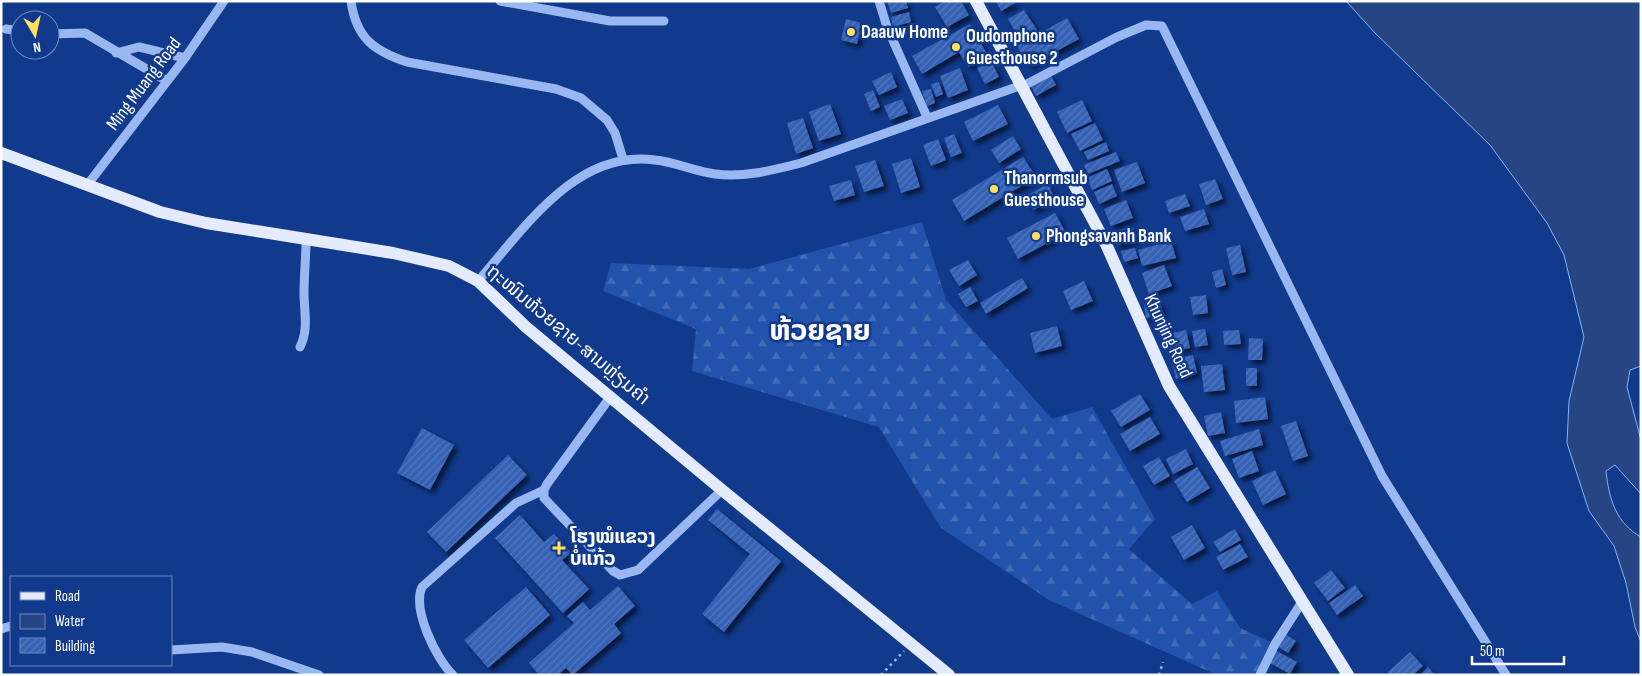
<svg xmlns="http://www.w3.org/2000/svg" width="1642" height="676" font-family="'Sofia Sans Condensed','Noto Sans Lao',sans-serif">
<style>
.forest{fill:url(#forest-firs)}
.water{fill:#264583;stroke:#8ab1f5}
.building{fill:url(#building-hatch);filter:url(#shadow)}
.lines{fill:none;stroke-linecap:round;stroke-linejoin:round}
.path{stroke:#99b8f2;stroke-width:2.5;stroke-dasharray:2.5 4;stroke-linecap:butt}
.minor{stroke:#99b8f2;stroke-width:9}
.major{stroke:#e4ebff;stroke-width:12}
.poi-dot{fill:#ffe05a;stroke:#113a8d;stroke-width:2}
.labels{text-anchor:middle;dominant-baseline:central;stroke-width:5;stroke-linejoin:round;paint-order:stroke}
.poi-label{font-size:19px;font-weight:bold;fill:#fff;stroke:#113a8d;text-anchor:start}
.street-label{font-size:19px;fill:#fff;stroke:#113a8d}
.town-label{font-size:29px;font-weight:bold;fill:#fff;stroke:#113a8d}
</style>
<defs>
<pattern id="forest-firs" width="22" height="20" patternUnits="userSpaceOnUse" patternTransform="scale(1.25)"><rect width="22" height="20" fill="#2252ac"/><path d="M5 1l3.5 6h-7zM16 11l3.5 6h-7z" fill="#436cb8"/></pattern>
<pattern id="building-hatch" width="6" height="6" patternUnits="userSpaceOnUse" patternTransform="scale(1.25)"><rect width="6" height="6" fill="#3461b4"/><path d="M-1 1l2-2M0 6l6-6M5 7l2-2" fill="none" stroke="#5279bf"/></pattern>
<filter id="shadow"><feDropShadow dx="4" dy="4" stdDeviation="2.5" flood-color="#0009"/></filter>
</defs>
<rect width="100%" height="100%" fill="#113a8d"/>
<path class="forest" d="M922,222L946,300L1052,419L1092,407L1155,519L1129,549L1192,604L1217,591L1240,628L1275,644L1260,675H1217L1049,600L941,528L879,427L692,371L696,329L603,291L611,263L749,269Z"/>
<path class="water" d="M1346,1H1641V366L1630,370L1627,387L1641,440V494L1615,465L1606,471C1609,499 1616,523 1641,537V642L1635,627L1626,583L1614,546L1589,511L1567,443L1569,401L1584,337L1564,255L1547,223L1490,145L1375,33Z"/>
<path class="building" d="M887,1H906L908,8L891,13Z
M945,1H961L969,15L947,27L935,7Z
M996,1H1019L1001,11Z
M1024,10L1037,30L1020,40L1008,19Z
M909,12L911,22L893,27L891,17Z
M1067,18L1079,39L1029,66L1017,46Z
M846,19L862,23L857,44L841,40Z
M970,24L988,56L968,67L959,52L922,74L912,56Z
M991,61L999,77L985,84L977,68Z
M960,68L968,90L948,98L940,76Z
M891,72L897,87L879,95L872,81Z
M1050,74L1056,85L1036,96L1030,84Z
M939,82L943,94L936,97L931,84Z
M931,89L935,103L927,106L922,91Z
M873,90L880,107L871,111L864,94Z
M902,99L908,113L890,120L884,106Z
M1082,100L1092,121L1067,133L1057,112Z
M830,104L841,134L819,141L809,112Z
M998,105L1008,124L973,141L964,122Z
M803,118L813,148L796,154L787,123Z
M1095,123L1103,140L1080,151L1071,134Z
M954,134L962,153L951,157L944,138Z
M1013,136L1021,149L999,163L991,150Z
M938,139L946,160L931,166L923,145Z
M1106,142L1109,151L1088,160L1084,152Z
M1116,152L1120,161L1088,174L1084,165Z
M1023,157L1036,177L964,221L952,200Z
M911,158L920,187L901,193L892,164Z
M875,160L884,186L864,192L855,166Z
M1137,162L1145,183L1122,192L1114,170Z
M1107,169L1112,181L1092,190L1087,178Z
M1215,179L1223,199L1206,205L1199,184Z
M851,180L855,195L834,201L829,186Z
M1048,184L1055,199L1033,210L1026,196Z
M1112,184L1117,196L1099,204L1094,192Z
M1185,194L1190,206L1169,213L1165,201Z
M1126,200L1133,218L1111,226L1104,209Z
M1204,209L1209,224L1185,231L1180,217Z
M1055,213L1066,233L1018,259L1007,238Z
M1133,227L1136,241L1117,245L1114,231Z
M1171,241L1176,258L1142,266L1138,250Z
M1240,245L1246,272L1232,275L1226,248Z
M1135,248L1138,258L1124,262L1121,251Z
M968,260L977,275L959,286L949,270Z
M1164,265L1172,286L1149,294L1142,273Z
M1222,269L1226,285L1216,288L1212,272Z
M1022,278L1028,288L986,314L980,303Z
M1084,281L1093,301L1071,310L1063,291Z
M970,287L978,301L966,307L958,294Z
M1206,295L1208,313L1193,315L1190,297Z
M1160,301L1163,315L1146,318L1144,304Z
M1057,326L1062,346L1035,353L1030,333Z
M1205,329L1208,345L1195,347L1192,331Z
M1186,330L1190,348L1168,352L1164,335Z
M1239,330L1241,344L1224,345L1223,331Z
M1249,338L1263,339L1262,360H1248Z
M1193,355L1197,373L1176,379L1172,360Z
M1222,364L1225,390L1204,392L1201,366Z
M1246,368H1257V386H1246Z
M1140,394L1150,410L1121,427L1111,411Z
M1265,397L1268,419L1236,423L1234,401Z
M1221,412L1225,433L1208,436L1204,416Z
M1150,417L1160,434L1130,451L1120,434Z
M1296,421L1308,456L1293,461L1281,426Z
M422,428L454,445L430,490L397,473Z
M1259,429L1263,445L1225,456L1220,441Z
M1186,449L1193,464L1173,474L1166,459Z
M1252,451L1259,471L1239,478L1232,459Z
M508,455L527,475L446,552L427,532Z
M1159,457L1170,476L1154,485L1143,466Z
M1197,467L1210,488L1187,502L1174,481Z
M1275,470L1286,494L1263,505L1252,481Z
M717,509L781,561L724,632L702,614L750,554L708,520Z
M520,515L544,542L554,534L571,553L562,560L589,589L563,613L495,538Z
M1192,525L1205,548L1184,560L1171,537Z
M1235,529L1241,540L1220,552L1213,542Z
M1240,544L1248,557L1223,570L1216,557Z
M1331,570L1345,588L1328,601L1314,583Z
M1355,585L1363,596L1337,615L1329,603Z
M618,586L635,606L614,624L621,633L573,675L566,668L558,675H539L529,663L574,623L567,616L583,602L590,610Z
M526,587L550,615L488,668L464,640Z
M1285,634L1296,641L1288,653L1277,646Z
M1275,650L1297,662L1290,674L1268,662Z
M1410,652L1423,666L1413,675H1390L1388,672Z
M1428,667L1435,675H1420Z"/>
<g class="lines">
<path class="path" d="M881,675L904,651
M1159,675L1163,662"/>
<path class="minor" d="M351,1C356,38 374,51 407,62L556,89L581,98L607,120L615,133L623,159
M500,1L610,21H664
M879,1L887,27L927,117
M6,29L20,31
M50,34L85,33L167,81
M116,53L139,47L185,58
M1023,86L1117,37L1146,25L1162,26L1382,476L1506,675
M88,184L185,58L224,1
M478,281C524,229 576,149 655,160C675,162 694,171 715,174C744,178 773,170 801,163L1022,85
M300,347C309,329 304,312 304,293C304,275 306,258 306,241
M611,396L547,484L544,490V498L613,571L620,575L638,570L722,490
M1,629L11,626
M171,650L222,647L252,652L319,675
M453,675C436,659 412,609 422,587L516,503L544,490
M1260,675L1275,644L1302,602"/>
<path class="major" d="M976,1L1106,244L1169,386L1348,675
M1,153L160,212L206,223L393,253L449,266L478,281L526,327L722,490L949,675"/>
</g>
<g class="poi-dot">
<circle cx="851" cy="32" r="5"/>
<circle cx="956" cy="47" r="5"/>
<circle cx="994" cy="189" r="5"/>
<circle cx="1036" cy="236" r="5"/>
<path d="M556.5 540.5h5v5h5v5h-5v5h-5v-5h-5v-5h5z"/>
</g>
<g class="labels">
<g class="poi-label">
<text x="861" y="32">Daauw Home</text>
<text x="966" y="36">Oudomphone<tspan x="966" dy="22">Guesthouse 2</tspan></text>
<text x="1004" y="178">Thanormsub<tspan x="1004" dy="22">Guesthouse</tspan></text>
<text x="1046" y="236">Phongsavanh Bank</text>
<text x="570" y="537">ໂຮງໝໍແຂວງ<tspan x="570" dy="22">ບໍ່ແກ້ວ</tspan></text>
</g>
<g class="street-label">
<text transform="translate(144 84) rotate(-53)">Ming Muang Road</text>
<text transform="translate(568 335) rotate(40)">ຖະໜົນຫ້ວຍຊາຍ-ສາມຫຼ່ຽມຄຳ</text>
<text transform="translate(1168 336) rotate(65)">Khunjing Road</text>
</g>
<g class="town-label">
<text x="820" y="331">ຫ້ວຍຊາຍ</text>
</g>
</g>
<rect width="1642" height="676" fill="none" stroke="#ffffff" stroke-width="5"/>
<rect x="10" y="576" width="162" height="90" fill="#113a8d" stroke="#7089bb"/>
<rect x="20" y="592" width="25" height="8" fill="#e4ebff" stroke="#7089bb"/>
<text x="55" y="601" font-size="15" fill="#ffffff">Road</text>
<rect x="20" y="614" width="25" height="15" fill="#264583" stroke="#7089bb"/>
<text x="55" y="626" font-size="15" fill="#ffffff">Water</text>
<rect x="20" y="638" width="25" height="15" fill="url(#building-hatch)" stroke="#7089bb"/>
<text x="55" y="651" font-size="15" fill="#ffffff">Building</text>
<g transform="translate(35 35) rotate(171)"><circle r="24" fill="#113a8d" stroke="#7089bb"/>
<path d="M0-4L9 19L0 12L-9 19Z" fill="#ffe05a"/>
<text y="-8" font-size="14" font-weight="bold" text-anchor="middle" fill="#ffffff">N</text>
</g>
<path d="M1472 656v8h92v-8" fill="none" stroke="#ffffff" stroke-width="2.5"/>
<text x="1480" y="656" font-size="15" fill="#ffffff" stroke="#113a8d" stroke-width="4" paint-order="stroke">50 m</text>
</svg>
